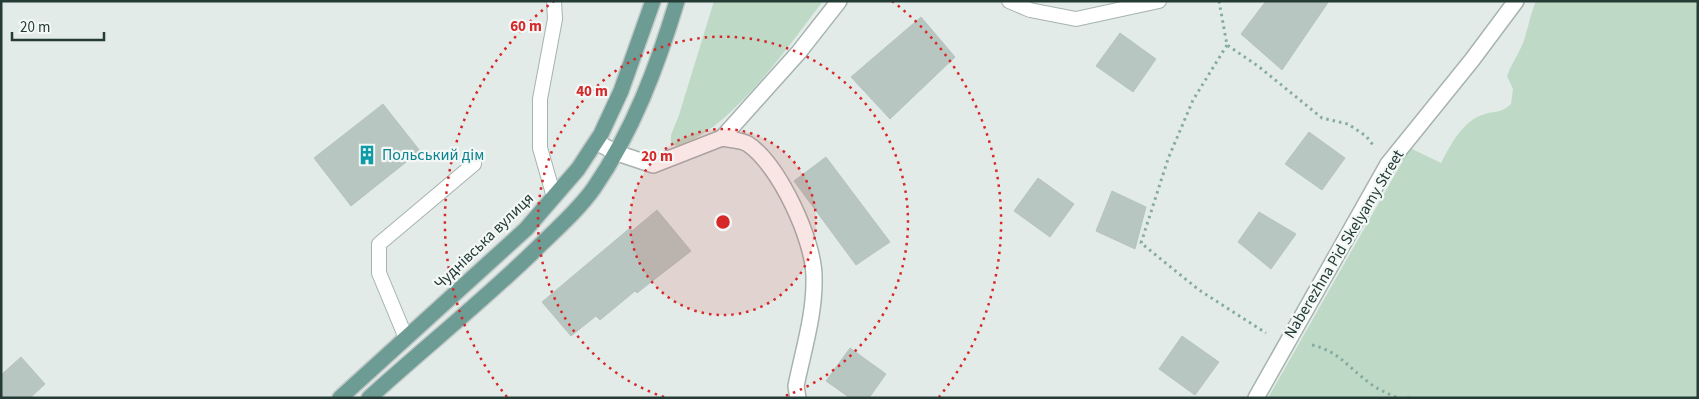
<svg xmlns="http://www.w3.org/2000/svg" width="1699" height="399" font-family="'Source Sans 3',sans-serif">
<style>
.green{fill:#bedac7}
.building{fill:#b8c6c1;stroke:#b6c4bf}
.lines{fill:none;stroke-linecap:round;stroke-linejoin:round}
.lane-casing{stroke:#a6b3af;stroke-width:16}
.street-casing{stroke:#a6b3af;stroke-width:18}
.primary-casing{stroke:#c2c8c7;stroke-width:18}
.path{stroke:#86aca2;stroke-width:3;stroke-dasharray:2.5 4;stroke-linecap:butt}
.lane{stroke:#fff;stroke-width:14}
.street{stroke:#fff;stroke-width:15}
.primary{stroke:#6c9c93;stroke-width:15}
.ring{fill:none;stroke:#d62828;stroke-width:2.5;stroke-dasharray:2.5 5}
.labels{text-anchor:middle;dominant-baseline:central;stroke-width:4.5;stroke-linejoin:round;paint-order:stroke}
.culture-label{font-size:16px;fill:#0d838f;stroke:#f3f8f6;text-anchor:start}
.street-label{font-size:16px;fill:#243b36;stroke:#f3f8f6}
.centre{fill:#d62828;stroke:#f3f8f6;stroke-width:2.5}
.ring-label{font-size:15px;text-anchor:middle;font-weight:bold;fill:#d62828;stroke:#f3f8f6;stroke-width:4.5;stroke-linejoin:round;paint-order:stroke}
</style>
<rect width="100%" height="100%" fill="#e3ebe8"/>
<path class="green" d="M714,1H823C790,44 729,133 676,146L671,143V135L679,115Z
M1536,1H1698V398H1268L1410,148L1441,163C1451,144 1463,120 1485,114C1498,110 1499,114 1511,104L1513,89L1507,76C1511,65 1519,53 1523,43C1528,29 1530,15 1536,1Z"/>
<path class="building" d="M1266,1H1329L1282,70L1241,34Z
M921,17L955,57L890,119L851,77Z
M1120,33L1156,59L1133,92L1096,66Z
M383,104L420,151L351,206L314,158Z
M1309,132L1345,158L1322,190L1285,164Z
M826,157L890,242L856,265L794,181Z
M1038,178L1074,204L1050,237L1014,211Z
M1112,191L1146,207L1135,249L1096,231Z
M657,210L691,251L637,293L635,291L600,320L596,316L571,336L542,302L630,228L632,231Z
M1259,212L1296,234L1271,269L1238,242Z
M1182,336L1219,362L1195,395L1159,369Z
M850,348L886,374L869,398H850L826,381Z
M21,357L45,384L30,398H1V375Z"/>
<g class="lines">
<defs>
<path id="lane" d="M554,1L555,19L540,99V148L554,197
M1009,1L1030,10L1076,19L1159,1
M406,338L379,273V244L474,164"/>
<path id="street" d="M722,138C730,140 742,140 748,144C779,165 814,240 814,277C815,314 803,351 796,386L798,398
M596,142L617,153L653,165L722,138L799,52L839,1
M1256,398L1388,164L1472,60L1516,1"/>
<path id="primary" d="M340,398L526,229L578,169L601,134L621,91L653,1
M369,398C423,349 479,304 531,254C552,233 577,212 594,188C633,131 657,67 677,1"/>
</defs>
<use href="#lane" class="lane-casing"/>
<use href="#street" class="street-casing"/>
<use href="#primary" class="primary-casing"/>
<path class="path" d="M1219,1L1227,45L1258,66L1322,118L1348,124L1366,136L1373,145
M1227,45L1193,100L1168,159L1141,243L1199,290L1266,333
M1312,345C1338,351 1347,366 1367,381C1376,389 1387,393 1398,398
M1407,398H1413"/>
<use href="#lane" class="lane"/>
<use href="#street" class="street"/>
<use href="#primary" class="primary"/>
</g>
<circle cx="723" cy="222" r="93" fill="#d62828" fill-opacity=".12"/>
<g class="ring">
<circle cx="723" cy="222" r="93"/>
<path d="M664 397A185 185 0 1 1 782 397"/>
<path d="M507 397A278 278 0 0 1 554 1M892 1A278 278 0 0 1 939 397"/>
</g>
<defs>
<symbol id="building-bare" viewBox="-9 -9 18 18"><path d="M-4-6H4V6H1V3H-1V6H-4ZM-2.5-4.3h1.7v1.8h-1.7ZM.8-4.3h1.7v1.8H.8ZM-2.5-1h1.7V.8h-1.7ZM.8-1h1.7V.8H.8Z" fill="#0f9aa8" stroke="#f3f8f6" stroke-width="2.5" paint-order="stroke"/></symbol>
</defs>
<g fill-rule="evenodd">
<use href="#building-bare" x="353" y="141" width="28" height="28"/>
</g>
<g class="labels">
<g class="culture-label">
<text x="382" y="155">Польський дім</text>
</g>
<g class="street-label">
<text transform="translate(484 241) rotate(-44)">Чуднівська вулиця</text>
<text transform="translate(1344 244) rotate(-59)">Naberezhna Pid Skelyamy Street</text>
</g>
</g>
<circle cx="723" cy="222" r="8" class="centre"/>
<g class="ring-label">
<text x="526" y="31">60 m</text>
<text x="592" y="96">40 m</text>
<text x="657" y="161">20 m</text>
</g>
<rect width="1699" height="399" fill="none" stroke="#243b36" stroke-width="5"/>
<path d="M12 32v8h92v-8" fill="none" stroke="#243b36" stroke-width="2.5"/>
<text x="20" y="32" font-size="15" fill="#243b36" stroke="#f3f8f6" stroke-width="4" paint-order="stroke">20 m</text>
</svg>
